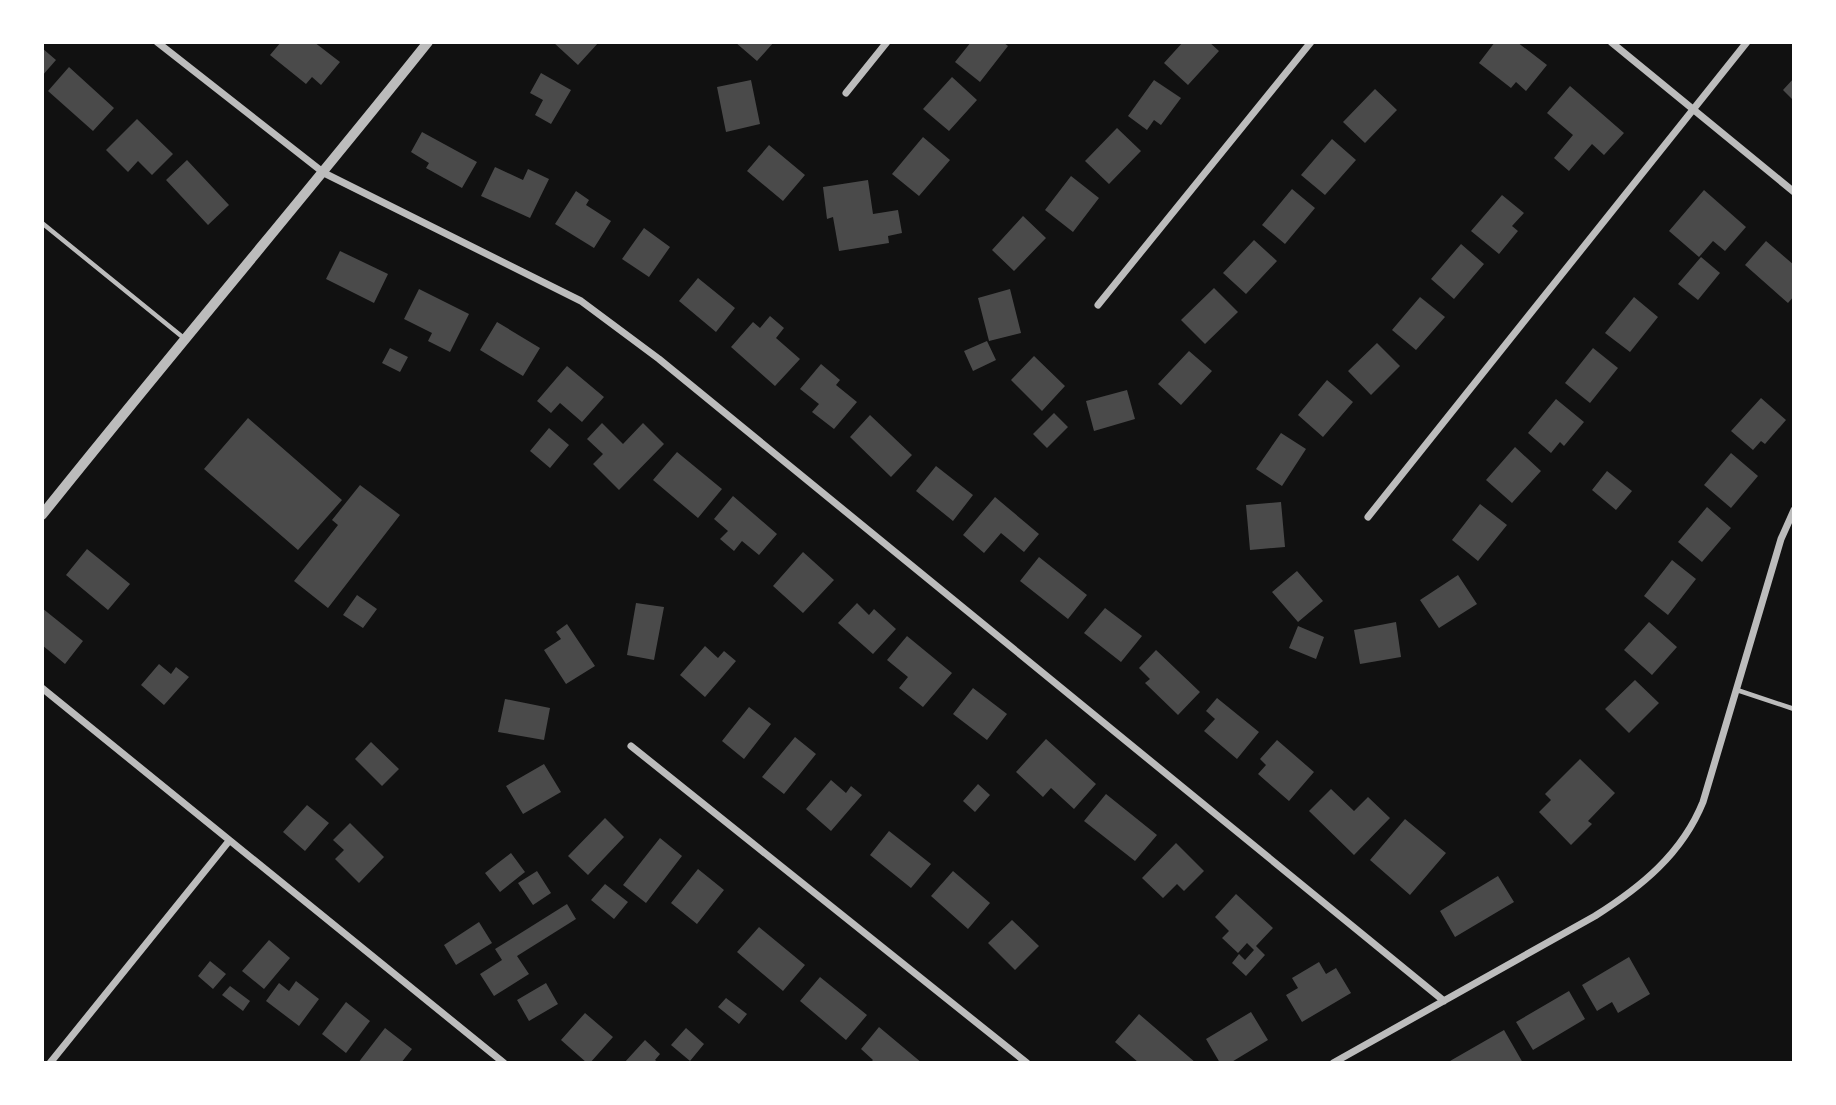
<svg xmlns="http://www.w3.org/2000/svg" width="1836" height="1105" font-family="'Exo 2',sans-serif">
<style>
.building{fill:#4a4a4a}
.lines{fill:none;stroke-linecap:round;stroke-linejoin:round}
.service{stroke:#bcbcbc;stroke-width:4.5}
.minor{stroke:#bcbcbc;stroke-width:7}
.tertiary{stroke:#bcbcbc;stroke-width:10}
</style>
<rect width="100%" height="100%" fill="#111"/>
<path class="building" d="M281,42H314L340,62L321,85L312,77L306,84L270,55Z
M553,42H599L578,65Z
M735,42H774L757,61Z
M971,42H1003L1008,46L980,82L955,62Z
M1183,42H1209L1219,51L1188,85L1164,63Z
M1495,42H1517L1547,65L1526,91L1516,82L1511,88L1479,63Z
M42,48L56,60L42,76Z
M69,67L114,108L93,131L48,91Z
M541,73L571,90L551,124L535,115L543,100L530,93Z
M952,77L977,100L949,131L923,109Z
M1794,78V101L1783,90Z
M751,80L760,124L726,132L717,87Z
M1154,80L1181,98L1161,125L1154,120L1147,130L1128,116Z
M1570,86L1624,133L1604,155L1592,144L1569,171L1554,158L1573,135L1547,113Z
M1375,89L1397,110L1365,143L1343,122Z
M137,119L173,154L152,175L138,161L128,172L106,150Z
M1117,128L1141,151L1109,184L1085,161Z
M422,132L477,162L462,188L426,168L429,163L411,152Z
M923,137L950,160L919,196L892,174Z
M1332,139L1356,160L1325,195L1301,175Z
M769,145L805,175L783,201L747,171Z
M187,160L229,205L208,225L166,180Z
M495,167L523,180L528,169L549,179L530,218L481,196Z
M1071,176L1099,198L1073,232L1045,210Z
M868,180L873,214L898,210L902,233L888,236L889,243L839,251L833,217L827,219L823,187Z
M1292,189L1315,208L1285,244L1262,225Z
M1704,190L1746,227L1725,251L1713,241L1699,257L1669,231Z
M576,191L589,200L586,205L611,221L594,248L555,224Z
M1502,195L1524,213L1512,226L1518,231L1499,254L1471,231Z
M1023,216L1046,238L1014,271L992,250Z
M644,228L670,247L649,277L622,259Z
M1254,240L1277,261L1246,294L1223,273Z
M1766,241L1794,265V296L1788,303L1745,265Z
M1461,244L1484,264L1454,299L1431,279Z
M340,251L388,274L374,303L326,279Z
M1701,257L1720,273L1698,300L1678,284Z
M698,278L735,308L716,332L679,301Z
M1214,288L1238,312L1205,344L1181,320Z
M419,289L469,314L450,352L428,341L432,333L404,319Z
M1010,289L1021,333L989,341L978,298Z
M1420,297L1445,317L1416,350L1392,330Z
M1634,297L1658,317L1630,352L1605,333Z
M770,316L784,328L776,338L800,359L775,386L731,347L753,322L760,328Z
M497,322L540,348L523,376L480,350Z
M987,341L996,360L973,371L964,351Z
M1377,343L1400,366L1371,395L1348,371Z
M390,348L408,357L400,372L382,363Z
M1593,348L1618,368L1590,403L1565,383Z
M1189,351L1212,371L1181,405L1158,384Z
M1034,356L1065,386L1042,411L1011,380Z
M821,364L840,380L836,385L857,402L834,429L812,412L819,404L800,389Z
M567,366L604,397L582,422L560,403L551,413L537,401Z
M1327,380L1353,402L1323,437L1298,415Z
M1127,390L1135,419L1094,431L1086,401Z
M1761,398L1786,420L1765,444L1761,441L1753,450L1731,431Z
M1556,399L1584,422L1564,446L1560,442L1551,453L1528,433Z
M1054,413L1068,427L1047,448L1033,434Z
M870,415L912,455L891,477L850,437Z
M248,418L342,500L298,550L204,469Z
M602,423L623,444L643,423L664,444L619,490L593,464L603,454L587,439Z
M549,428L569,445L550,468L530,451Z
M1281,433L1306,449L1282,486L1256,469Z
M1515,447L1541,471L1512,503L1486,480Z
M677,452L722,489L698,518L653,480Z
M1731,453L1758,476L1731,508L1704,485Z
M936,466L973,495L953,521L916,491Z
M1607,471L1632,491L1616,510L1592,490Z
M360,485L400,515L328,608L294,581L338,525L332,520Z
M733,496L777,534L759,555L742,541L734,551L720,539L728,531L714,519Z
M995,497L1039,534L1024,552L1001,533L984,553L963,535Z
M1281,502L1285,547L1250,550L1246,505Z
M1480,504L1507,525L1478,561L1452,540Z
M1707,507L1731,528L1702,562L1678,542Z
M87,549L130,584L108,610L66,575Z
M803,552L834,580L803,613L773,586Z
M1039,557L1087,595L1068,619L1020,581Z
M1672,560L1696,579L1668,615L1644,596Z
M1297,571L1323,601L1298,622L1272,592Z
M1458,575L1477,604L1439,628L1420,600Z
M357,595L377,609L363,628L343,615Z
M636,603L664,607L654,660L627,655Z
M857,603L869,615L874,609L896,629L873,654L838,623Z
M42,608L83,641L65,664L42,645Z
M1105,608L1142,636L1121,662L1084,633Z
M1396,622L1401,657L1360,664L1354,630Z
M1649,622L1677,647L1652,675L1624,650Z
M567,624L595,666L566,684L544,650L561,639L556,632Z
M1298,626L1324,637L1316,659L1289,648Z
M907,636L952,673L923,707L899,688L908,677L887,660Z
M705,646L718,658L724,651L736,661L705,697L680,675Z
M1156,650L1200,692L1178,715L1145,683L1150,679L1139,668Z
M159,664L171,674L176,667L189,677L164,705L141,685Z
M1635,680L1659,703L1629,733L1605,709Z
M973,688L1007,714L987,740L953,714Z
M1217,698L1259,732L1237,759L1204,731L1215,719L1206,711Z
M505,699L550,708L544,740L498,732Z
M749,707L771,724L744,759L722,741Z
M795,737L816,754L784,794L762,777Z
M1046,739L1096,784L1074,809L1051,788L1043,797L1016,772Z
M1277,740L1314,772L1289,801L1258,774L1266,765L1260,759Z
M371,742L399,769L382,786L355,759Z
M1580,759L1615,793L1588,821L1592,824L1571,845L1539,812L1551,800L1545,794Z
M544,764L561,792L523,814L506,786Z
M831,780L846,793L851,786L862,795L831,831L806,809Z
M978,784L990,795L975,812L963,801Z
M1331,789L1354,811L1368,797L1390,818L1354,855L1309,811Z
M1106,794L1157,835L1135,861L1084,821Z
M307,805L329,823L305,851L283,832Z
M605,818L624,837L588,875L568,856Z
M1405,819L1446,853L1410,895L1370,860Z
M350,823L384,857L359,883L335,859L344,850L333,840Z
M889,831L931,864L911,888L870,855Z
M660,838L682,856L646,903L623,885Z
M1176,843L1204,871L1184,891L1177,884L1163,898L1142,878Z
M511,853L525,872L500,892L485,873Z
M698,869L724,890L697,924L671,903Z
M537,871L551,893L533,905L518,883Z
M953,871L990,903L968,929L931,896Z
M1498,876L1514,902L1455,937L1440,911Z
M605,884L628,902L614,919L591,900Z
M1236,894L1273,928L1256,946L1265,955L1246,976L1232,963L1239,954L1245,960L1254,950L1247,943L1238,953L1222,938L1229,931L1215,917Z
M567,904L576,919L517,956L529,974L494,996L480,974L502,960L495,949Z
M1012,920L1039,946L1015,970L988,943Z
M479,922L492,943L456,965L444,945Z
M759,927L805,965L783,991L737,952Z
M269,940L290,958L264,989L242,971Z
M1629,957L1650,994L1618,1013L1612,1002L1597,1011L1582,985Z
M210,961L226,974L213,989L198,976Z
M1319,962L1326,974L1336,968L1351,993L1302,1022L1286,995L1298,988L1292,978Z
M820,977L867,1015L846,1040L800,1001Z
M296,981L319,999L299,1026L266,1001L279,983L289,991Z
M546,983L558,1004L529,1021L517,1000Z
M230,986L250,1001L243,1011L222,995Z
M1569,991L1585,1019L1533,1050L1516,1022Z
M726,998L747,1014L739,1024L718,1007Z
M346,1002L370,1021L346,1053L322,1034Z
M1251,1012L1268,1040L1230,1063H1220L1206,1039Z
M585,1013L613,1037L590,1063H587L561,1040Z
M1139,1014L1196,1063H1139L1115,1042Z
M879,1027L922,1063H870L873,1060L861,1049Z
M385,1028L412,1049L401,1063H358Z
M686,1028L704,1044L690,1061L671,1045Z
M1504,1030L1523,1063H1452L1450,1061Z
M645,1040L660,1054L655,1060L659,1063H624Z"/>
<g class="lines">
<path class="service" d="M42,223L185,339
M1737,690L1794,709"/>
<path class="minor" d="M157,42L324,173L581,301L659,359L1444,1001
M1611,42L1794,192
M846,93L887,42
M1098,305L1311,42
M1368,517L1747,42
M42,688L504,1063
M631,746L1027,1063
M50,1063L229,841
M1333,1063L1595,916C1641,887 1682,854 1703,802L1781,539L1794,510"/>
<path class="tertiary" d="M42,515C169,356 301,201 428,42"/>
</g>
<rect width="1836" height="1105" fill="none" stroke="#ffffff" stroke-width="88"/>
</svg>
